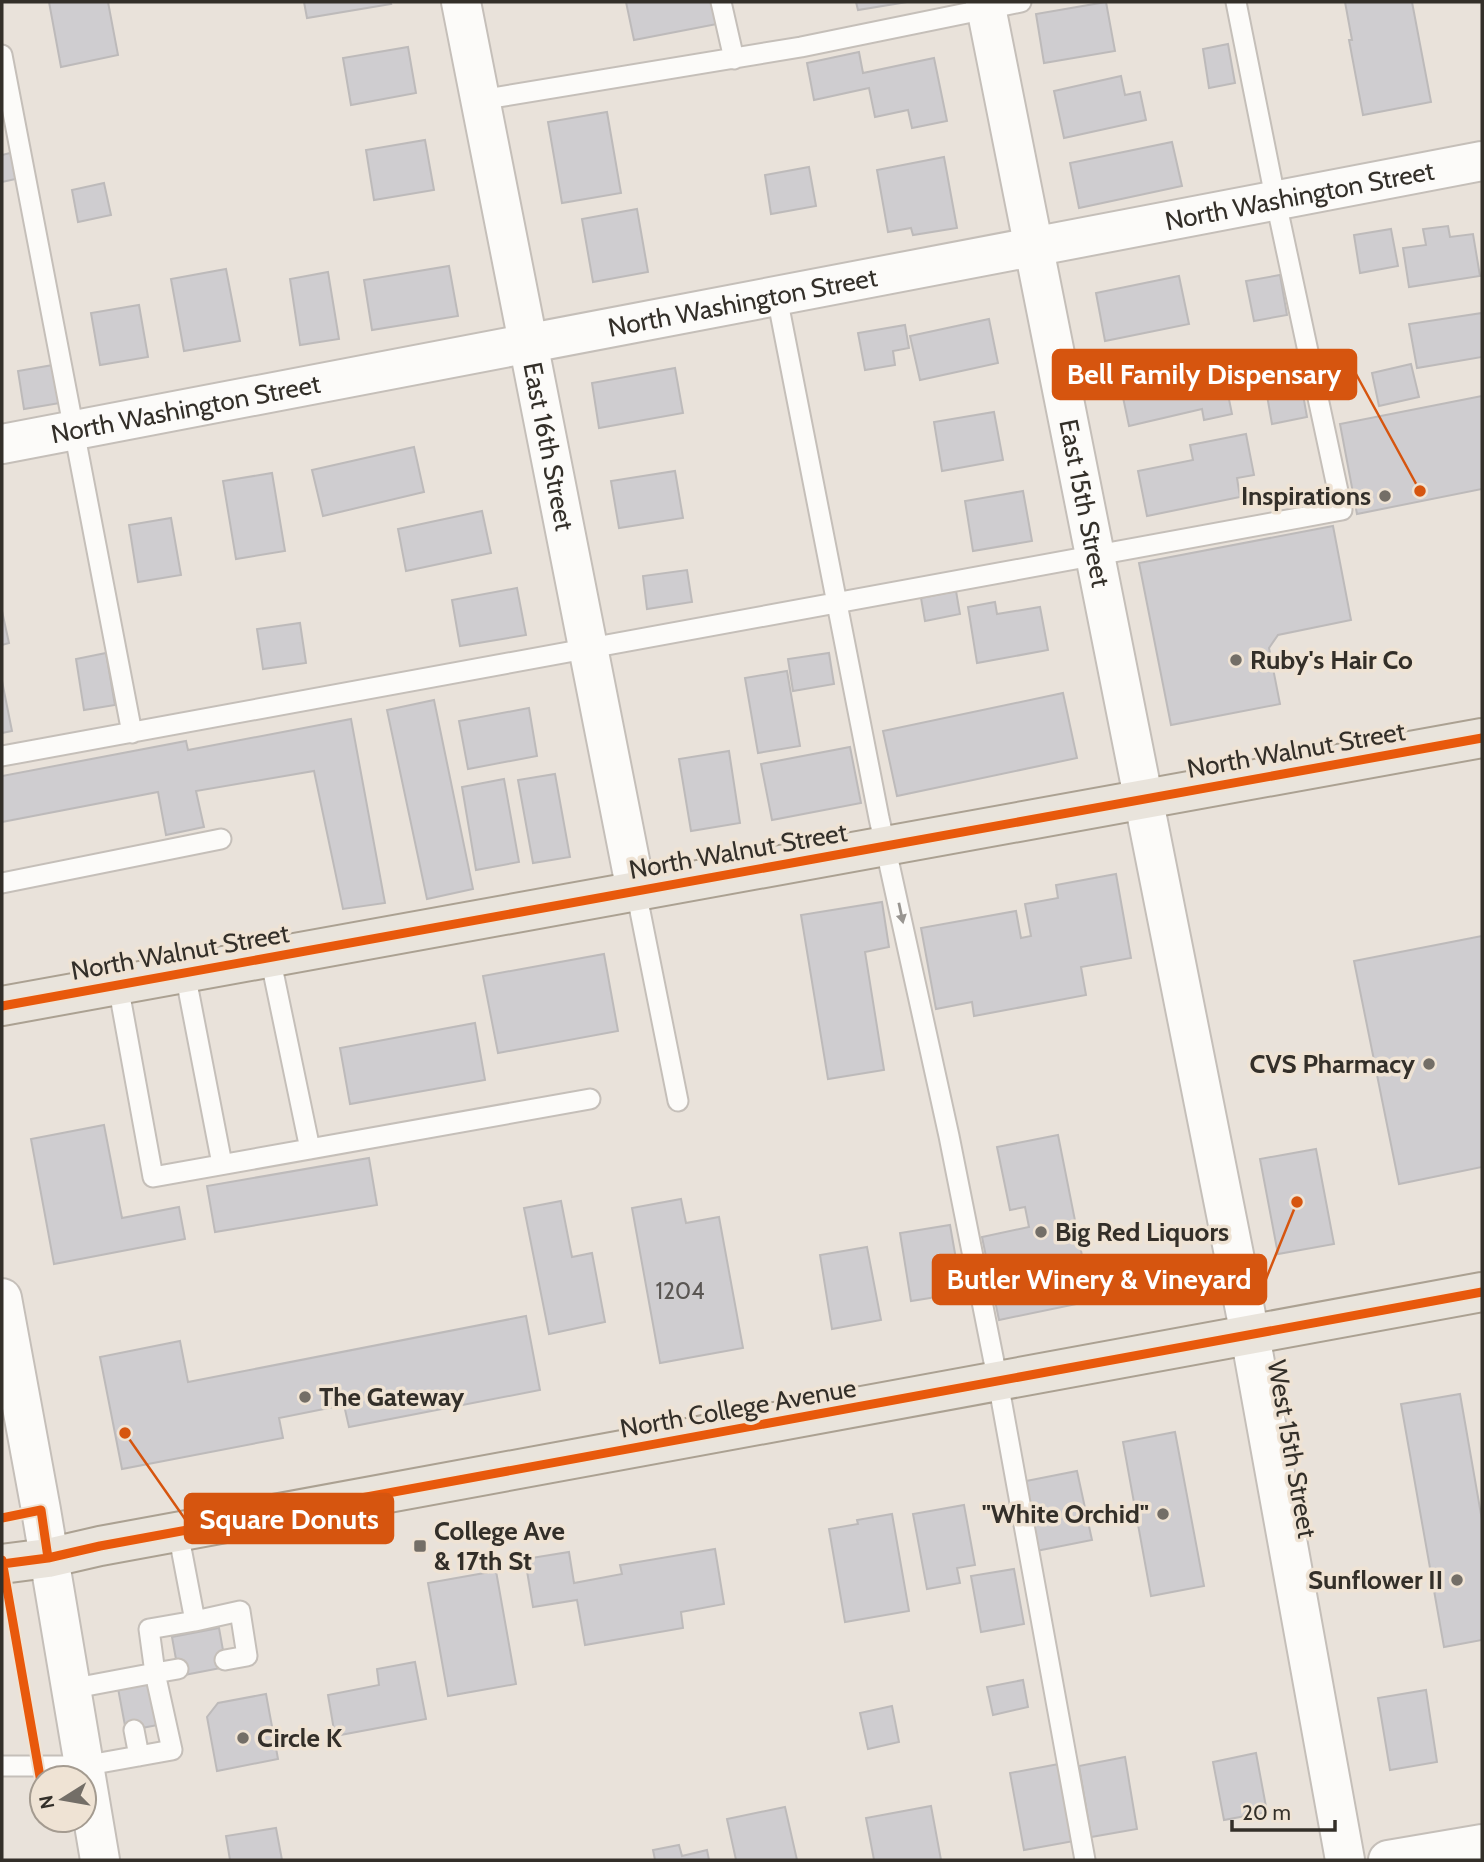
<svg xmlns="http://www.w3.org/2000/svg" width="1484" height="1862" font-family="Cabin,sans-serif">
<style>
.building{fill:#cfcdd0;stroke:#bdbaba;stroke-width:2}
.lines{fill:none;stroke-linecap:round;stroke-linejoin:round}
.lane-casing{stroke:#c5bfb9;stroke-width:23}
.street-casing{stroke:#c5bfb9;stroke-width:42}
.secondary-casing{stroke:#c5bfb9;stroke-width:42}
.primary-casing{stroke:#aba192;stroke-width:42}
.lane{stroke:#fcfbf9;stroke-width:19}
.street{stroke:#fcfbf9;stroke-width:38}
.secondary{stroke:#fcfbf9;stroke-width:38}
.primary{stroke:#e9e4dc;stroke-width:38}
.cycleway-casing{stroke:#efe3d4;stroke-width:13}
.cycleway{stroke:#e8590c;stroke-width:9}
.oneway{fill:#989591}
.poi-dot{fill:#736e67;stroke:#efe3d4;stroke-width:2.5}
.labels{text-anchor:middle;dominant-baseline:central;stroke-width:7;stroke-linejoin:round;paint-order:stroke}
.number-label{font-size:23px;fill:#5a5653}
.street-label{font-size:26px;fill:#332f29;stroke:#efe3d4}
.poi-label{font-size:26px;font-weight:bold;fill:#332f29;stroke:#efe3d4;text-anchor:start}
.leader{fill:none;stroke:#d6550f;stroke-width:2.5}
.callout-dot{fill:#d6550f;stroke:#efe3d4;stroke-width:2.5}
.callout{fill:#d6550f;stroke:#d6550f;stroke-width:2.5}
.callout-label{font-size:28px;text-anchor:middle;font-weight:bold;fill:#fff}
</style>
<rect width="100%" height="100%" fill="#e9e2da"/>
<path class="building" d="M49,2H108L118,55L61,67Z
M304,2H390L391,4L307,18Z
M626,2H713L717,24L634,40Z
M856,2H907L858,10Z
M1106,2L1115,51L1044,63L1036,14Z
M1345,2H1412L1431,102L1363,115L1349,40H1352Z
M1228,44L1235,83L1209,88L1203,49Z
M408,47L416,93L351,105L343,58Z
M859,52L863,73L934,58L947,121L912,128L908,110L875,117L869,88L814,100L807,63Z
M1121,76L1125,95L1140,92L1146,120L1064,138L1054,91Z
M607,112L621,193L562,203L548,122Z
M425,140L434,190L374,200L366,150Z
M1172,142L1182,186L1079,208L1070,163Z
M14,152L20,178L2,182V155Z
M944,157L957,228L913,235L911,228L888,232L877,170Z
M809,167L816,206L771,214L765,175Z
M104,183L111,215L78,222L72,190Z
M637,209L648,272L593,282L582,219Z
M1448,226L1450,237L1473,234L1480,276L1409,287L1403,248L1426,245L1423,229Z
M1391,229L1398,266L1360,273L1354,235Z
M449,266L458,316L372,330L364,280Z
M226,269L240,341L184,351L171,279Z
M328,272L339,339L300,345L290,279Z
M1280,275L1287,315L1254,321L1246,281Z
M1179,276L1189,324L1105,341L1096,293Z
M139,305L148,357L100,365L91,313Z
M1482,313V357L1417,368L1409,324Z
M989,319L998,363L920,380L910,336Z
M905,325L909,348L893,351L895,365L865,370L858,333Z
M1221,360L1232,414L1204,420L1202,409L1129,426L1120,383Z
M1411,364L1419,397L1379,406L1372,373Z
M53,365L60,403L24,409L18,371Z
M675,368L683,413L599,428L592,383Z
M1300,378L1307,417L1272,424L1265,384Z
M1482,396V489L1357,514L1340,424Z
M994,412L1003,460L942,471L934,422Z
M1246,434L1254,475L1237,478L1240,497L1147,516L1138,471L1193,460L1190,445Z
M414,447L424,492L323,516L312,470Z
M675,471L683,518L619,528L611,481Z
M272,473L285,551L236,559L223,481Z
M1023,491L1032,541L973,551L965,501Z
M482,511L491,553L406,571L398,529Z
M171,518L181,575L138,582L129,525Z
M1333,526L1351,620L1278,635L1269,648L1280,704L1171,725L1139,563Z
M687,570L692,602L647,609L643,576Z
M517,588L526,635L460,646L452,600Z
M956,591L960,614L925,621L921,598Z
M995,602L997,614L1040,607L1048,650L977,663L968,607Z
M2,611L9,643L2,645Z
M300,623L306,663L263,669L257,629Z
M106,653L115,705L84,710L76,659Z
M829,653L834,684L793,691L788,659Z
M787,671L800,746L758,753L745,678Z
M2,681L12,731L2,733Z
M1063,693L1077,758L897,796L883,731Z
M434,700L473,889L427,899L387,710Z
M529,708L537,756L468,769L459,721Z
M351,719L385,903L343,909L314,771L196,791L204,827L166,835L158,792L2,822V776L186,741L188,750Z
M850,747L861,803L772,820L761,764Z
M729,751L740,823L691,831L679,759Z
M555,774L570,857L533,863L518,780Z
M504,779L519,862L476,870L462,787Z
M1116,874L1131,958L1081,967L1086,995L974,1016L972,1002L936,1009L921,928L1016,911L1021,938L1031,936L1025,904L1058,898L1056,885Z
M882,902L889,947L865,952L884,1070L828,1079L801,915Z
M1482,936V1167L1399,1184L1354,961Z
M604,954L618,1031L498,1053L483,976Z
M475,1023L485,1080L350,1104L340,1048Z
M104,1125L122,1218L179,1207L185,1239L54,1264L31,1139Z
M1058,1135L1091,1301L999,1320L982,1237L1029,1227L1025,1207L1010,1210L997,1147Z
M1316,1149L1334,1244L1278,1254L1260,1159Z
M369,1158L377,1205L215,1232L207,1186Z
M681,1199L686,1223L719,1217L743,1348L660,1363L632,1208Z
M561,1201L572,1257L592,1253L605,1322L549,1334L524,1208Z
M950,1225L962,1293L911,1301L900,1233Z
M867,1247L881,1320L832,1329L820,1255Z
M526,1316L540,1390L349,1427L344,1405L279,1418L283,1438L122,1469L100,1357L180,1341L188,1382Z
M1460,1394L1482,1520V1640L1444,1647L1401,1404Z
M1175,1432L1204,1586L1151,1596L1123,1442Z
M1077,1471L1092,1540L1036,1551L1021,1482Z
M964,1505L975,1565L957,1568L960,1583L927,1589L913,1514Z
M892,1514L909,1611L845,1622L829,1529L858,1524L857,1520Z
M715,1549L724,1604L681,1612L683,1628L585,1645L577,1600L533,1607L525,1559L569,1552L574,1583L622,1574L620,1565Z
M1014,1569L1024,1624L981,1632L971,1576Z
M496,1571L516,1684L448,1696L428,1583Z
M219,1628L226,1667L179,1676L172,1637Z
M415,1662L426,1719L335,1736L328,1695L379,1685L377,1669Z
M154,1677L163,1724L126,1731L117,1683Z
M1023,1680L1028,1707L993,1715L987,1687Z
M1426,1690L1437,1762L1390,1770L1378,1698Z
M266,1694L278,1759L217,1771L207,1717L218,1703Z
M892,1706L899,1742L868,1749L860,1713Z
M1256,1753L1267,1812L1224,1820L1213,1762Z
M1125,1757L1137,1829L1091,1837L1079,1766Z
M1059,1764L1074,1841L1024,1850L1010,1773Z
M931,1806L941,1860H874L866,1818Z
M785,1807L797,1860H736L727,1819Z
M276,1828L282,1860H230L226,1836Z
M679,1845L682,1856L707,1850L709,1860H655L653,1850Z"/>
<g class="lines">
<defs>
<path id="lane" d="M721,2L734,59
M2,55L132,733
M480,100L801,47L1021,2
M777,297L879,818L949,1136L998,1382L1085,1860
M2,756L1342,510L1276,202L1236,2
M2,883L221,839
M636,891L678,1101
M270,957L310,1149
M185,973L222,1164
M118,985L153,1177L590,1099
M178,1532L195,1621L240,1611L247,1656L225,1660
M178,1669L155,1673L149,1629L195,1621
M134,1730L139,1756
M2,1766H83L172,1750L155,1673L70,1689"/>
<g id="street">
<path id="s1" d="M461,2L636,891"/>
<path id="s2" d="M985,2L1250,1335L1345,1860"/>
<path id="s3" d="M2,444L1482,161"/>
<path d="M1388,1860L1482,1844"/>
</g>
<path id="secondary" d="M2,1298L41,1510L100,1860"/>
<path id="primary" d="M2,1006L1482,738
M2,1564L48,1558L100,1546L1482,1292"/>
</defs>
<use href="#lane" class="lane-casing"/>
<use href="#street" class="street-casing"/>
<use href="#secondary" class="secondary-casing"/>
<use href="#primary" class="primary-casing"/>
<use href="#lane" class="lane"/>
<use href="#street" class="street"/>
<use href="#secondary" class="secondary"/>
<use href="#primary" class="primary"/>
<defs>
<path id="cycleway" d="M2,1006L1482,738
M2,1518L41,1510L48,1558
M2,1560L42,1788
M2,1564L48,1558L100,1546L1482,1292"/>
</defs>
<use href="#cycleway" class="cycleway-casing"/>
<use href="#cycleway" class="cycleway"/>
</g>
<defs><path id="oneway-solid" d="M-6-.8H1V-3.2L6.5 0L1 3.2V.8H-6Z" transform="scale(1.75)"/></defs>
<use class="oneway" href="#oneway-solid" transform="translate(901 913) rotate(78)"/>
<g class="poi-dot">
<circle cx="1385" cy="496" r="7"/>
<circle cx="1236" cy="660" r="7"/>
<circle cx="1429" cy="1064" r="7"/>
<circle cx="1041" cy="1232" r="7"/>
<circle cx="305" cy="1397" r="7"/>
<circle cx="1163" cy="1514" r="7"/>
<rect x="413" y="1539" width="14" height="14" rx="3.5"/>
<circle cx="1457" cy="1580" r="7"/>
<circle cx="243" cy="1738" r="7"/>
</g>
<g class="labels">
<g class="number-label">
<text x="680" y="1291">1204</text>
</g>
<g class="street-label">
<text stroke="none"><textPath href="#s3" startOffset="1321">North Washington Street</textPath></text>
<text stroke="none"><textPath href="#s3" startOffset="754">North Washington Street</textPath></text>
<text stroke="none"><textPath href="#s3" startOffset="187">North Washington Street</textPath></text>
<text stroke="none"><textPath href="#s1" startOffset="453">East 16th Street</textPath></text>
<text stroke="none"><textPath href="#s2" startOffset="511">East 15th Street</textPath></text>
<text transform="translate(1296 750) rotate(-10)">North Walnut Street</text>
<text transform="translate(738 851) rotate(-10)">North Walnut Street</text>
<text transform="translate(180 952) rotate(-10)">North Walnut Street</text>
<text transform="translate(738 1408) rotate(-10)">North College Avenue</text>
<text transform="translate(1292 1449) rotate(80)">West 15th Street</text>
</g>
<g class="poi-label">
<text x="1371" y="496" text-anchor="end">Inspirations</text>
<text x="1250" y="660">Ruby's Hair Co</text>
<text x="1415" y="1064" text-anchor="end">CVS Pharmacy</text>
<text x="1055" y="1232">Big Red Liquors</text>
<text x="319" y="1397">The Gateway</text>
<text x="1149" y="1514" text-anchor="end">"White Orchid"</text>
<text x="434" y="1531">College Ave<tspan x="434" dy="30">&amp; 17th St</tspan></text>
<text x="1443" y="1580" text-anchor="end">Sunflower II</text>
<text x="257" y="1738">Circle K</text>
</g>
</g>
<path class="leader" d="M1420 491L1356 374M1297 1202L1266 1279M125 1433L185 1519"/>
<g class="callout-dot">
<circle cx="1420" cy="491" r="7"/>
<circle cx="1297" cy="1202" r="7"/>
<circle cx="125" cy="1433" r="7"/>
</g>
<g class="callout">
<rect x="1053" y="350" width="303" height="49" rx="7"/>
<rect x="933" y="1255" width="333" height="49" rx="7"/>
<rect x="185" y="1494" width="208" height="49" rx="7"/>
</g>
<g class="callout-label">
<text x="1204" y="384">Bell Family Dispensary</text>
<text x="1099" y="1289">Butler Winery &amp; Vineyard</text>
<text x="289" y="1529">Square Donuts</text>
</g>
<rect width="1484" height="1862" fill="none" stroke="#332f29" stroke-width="7"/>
<g transform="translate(63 1799) rotate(259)"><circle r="33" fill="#efe3d4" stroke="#a49b90" stroke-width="2"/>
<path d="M0-5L12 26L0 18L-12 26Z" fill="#736e67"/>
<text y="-10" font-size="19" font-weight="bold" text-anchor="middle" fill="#332f29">N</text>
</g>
<path d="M1232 1820v10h103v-10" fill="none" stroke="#332f29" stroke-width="3.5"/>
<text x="1242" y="1820" font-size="21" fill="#332f29" stroke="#efe3d4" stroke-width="5" paint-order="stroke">20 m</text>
</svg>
